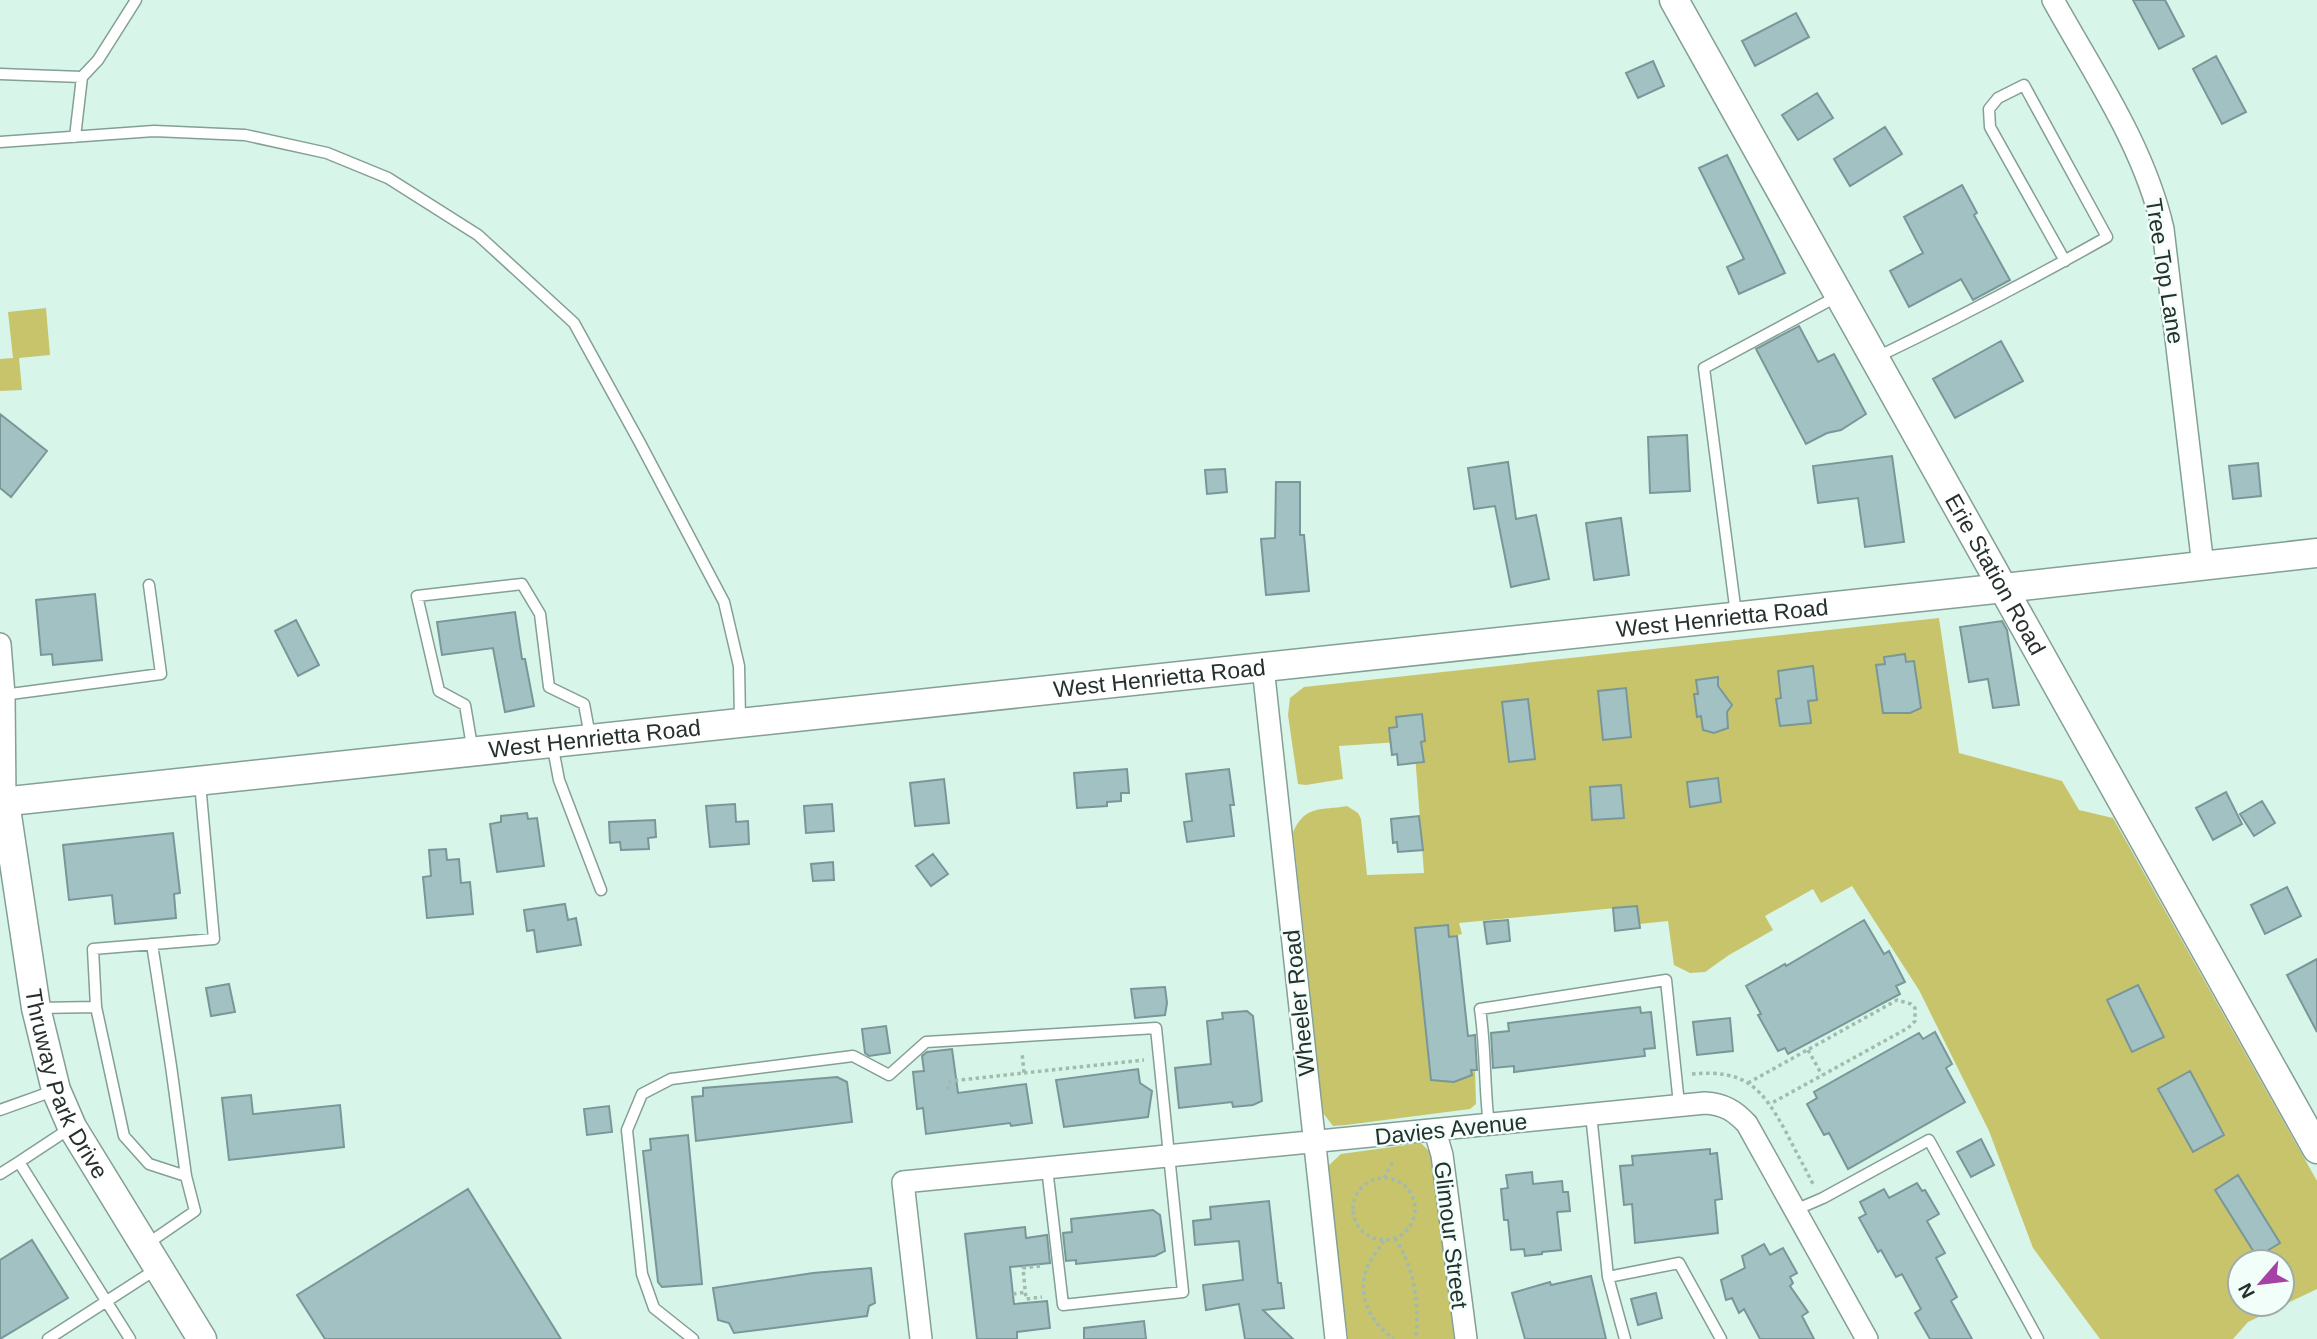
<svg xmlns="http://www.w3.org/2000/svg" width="2317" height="1339" font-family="Arial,sans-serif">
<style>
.green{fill:#c8c46c;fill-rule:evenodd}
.building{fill:#a2c1c3;stroke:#799799;stroke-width:2}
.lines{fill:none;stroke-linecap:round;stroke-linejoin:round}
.lane-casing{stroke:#849f95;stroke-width:13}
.street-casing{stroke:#849f95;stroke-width:24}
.secondary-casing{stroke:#849f95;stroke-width:31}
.path{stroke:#a2bab0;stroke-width:3.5;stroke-dasharray:3.5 3.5;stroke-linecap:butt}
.lane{stroke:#fff;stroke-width:10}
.street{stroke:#fff;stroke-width:21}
.secondary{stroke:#fff;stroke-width:28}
.labels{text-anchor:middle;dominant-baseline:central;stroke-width:5;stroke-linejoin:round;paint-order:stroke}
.street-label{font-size:23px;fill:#26312d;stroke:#f2fef9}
</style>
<rect width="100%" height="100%" fill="#d8f5e9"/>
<path class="green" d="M46,308L50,355L19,358L22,390L0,391V359L13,358L8,312Z
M1939,618L1959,753L2062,781L2079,810L2113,818L2317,1181V1289L2248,1322L2233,1339H2100L2033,1248L1989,1131L1919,990L1852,886L1821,903L1813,889L1765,916L1773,930L1729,955L1705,972L1690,973L1674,965L1668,921L1639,924L1637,906L1459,923L1462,934L1449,937L1448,925L1416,928L1472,1075L1471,1066L1475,1069L1476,1104L1470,1109L1346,1125L1333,1126L1323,1113L1293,832C1306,804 1321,811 1347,806L1358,813L1361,819L1367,875L1424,873L1414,741L1339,746L1343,779L1306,785L1298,784L1288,715L1290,698L1304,687ZM2240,1262H2282V1304H2240Z
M1421,1143L1434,1156L1454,1339H1348L1328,1166L1341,1154Z"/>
<path class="building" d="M2133,0H2165L2184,36L2159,49Z
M1796,13L1809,37L1755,66L1742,41Z
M2216,56L2246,112L2222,124L2193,69Z
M1653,61L1664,86L1638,98L1626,73Z
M1817,93L1833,118L1798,140L1782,115Z
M1885,127L1902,154L1850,186L1834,159Z
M1727,155L1785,273L1739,294L1727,267L1744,259L1699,168Z
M1962,185L1977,213L1974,215L2010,280L1973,300L1961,279L1909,307L1890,271L1923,253L1904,217Z
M1799,326L1818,362L1834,354L1866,414L1841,430L1827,433L1806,444L1756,349Z
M2001,341L2023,381L1955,418L1933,379Z
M0,414L47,451L11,497L0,488Z
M1687,435L1690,491L1650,493L1648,437Z
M1892,456L1904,542L1865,547L1858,498L1818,503L1813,466Z
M1508,462L1516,519L1536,515L1549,579L1511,587L1495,506L1474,509L1468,468Z
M2258,463L2261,496L2233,499L2229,466Z
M1225,469L1227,492L1207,494L1205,470Z
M1276,482H1300V535H1304L1309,591L1266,595L1261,539L1275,538Z
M1621,518L1629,575L1594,580L1586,523Z
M95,594L102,660L53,665L52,654L41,655L36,600Z
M515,612L522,659H525L534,706L505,712L493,648L442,655L437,622Z
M296,620L319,665L298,676L275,631Z
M2002,621L2007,630L2019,705L1993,708L1988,679L1969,682L1960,627Z
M1905,654L1906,662L1914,661L1921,708L1910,713H1883L1876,665L1885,664L1884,657Z
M1813,666L1817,700L1808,701L1811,723L1780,726L1776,699L1781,698L1778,671Z
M1718,677V686L1732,705L1727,712L1728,728L1714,733L1703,730L1701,716L1697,717L1694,694H1698L1696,680Z
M1626,688L1631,737L1603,740L1598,691Z
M1528,699L1535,759L1509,762L1502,702Z
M1422,714L1425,741L1421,742L1424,762L1398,765L1397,754L1392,755L1389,728L1397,727L1396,717Z
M1127,769L1129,793H1121V801L1107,802V806L1077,808L1074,773Z
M1229,769L1234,805H1230L1234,836L1187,842L1184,822L1192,821L1186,774Z
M1718,778L1721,802L1690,807L1687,782Z
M944,779L949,823L915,826L910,783Z
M1621,785L1624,818L1592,820L1590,787Z
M2226,792L2242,824L2213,840L2196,808Z
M2262,801L2275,823L2254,836L2240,814Z
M735,804L736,822L748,821L749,844L710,847L706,806Z
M832,804L834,831L806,833L804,806Z
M527,813L528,819L537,818L544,866L497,872L490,824L501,822V816Z
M1419,816L1423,850L1398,852L1397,842L1393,843L1391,819Z
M655,820L656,837L648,838L649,849L621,850L620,842L610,843L609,822Z
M173,833L180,893L174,894L176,918L115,924L112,895L69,900L63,845Z
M446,849L447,860L459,859L461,883L470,882L473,914L427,918L423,877L431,876L429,850Z
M933,854L948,874L931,886L916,866Z
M833,862L834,880L813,881L811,864Z
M2287,887L2301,916L2265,934L2251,905Z
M565,904L568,920L576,918L581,945L537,952L534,930L527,931L524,910Z
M1637,906L1640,928L1615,931L1613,908Z
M1508,920L1510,941L1487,944L1484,922Z
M1864,920L1884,954L1889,951L1905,982L1896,986L1900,994L1788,1054L1785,1048L1778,1051L1758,1015L1761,1014L1746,986L1785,964L1786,966Z
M1448,925L1449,937L1457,936L1468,1036L1475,1035L1477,1070H1471L1472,1075L1454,1082L1431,1080L1415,928Z
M2317,959V1032L2287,975Z
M229,984L235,1012L211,1016L206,988Z
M2138,985L2164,1037L2132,1052L2107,1000Z
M1165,987L1167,1003L1165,1015L1135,1018L1131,989Z
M1640,1007L1641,1013L1651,1012L1655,1048L1644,1049L1645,1056L1514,1072V1066L1493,1068L1491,1033L1509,1031L1508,1023Z
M1247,1011L1253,1016L1262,1101L1253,1105L1233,1107L1232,1102L1179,1108L1175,1068L1211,1064L1207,1021L1223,1019L1222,1013Z
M1730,1018L1733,1051L1697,1055L1693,1022Z
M886,1026L890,1053L869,1056L865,1053L862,1029Z
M1935,1032L1952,1064L1946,1068L1965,1102L1848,1169L1829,1133L1824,1135L1807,1104L1817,1098L1814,1092L1919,1033L1923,1039Z
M952,1049L958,1093L1026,1084L1032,1123L1011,1126L1010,1123L926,1134L923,1108L917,1109L913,1072L924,1071L922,1056L927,1052Z
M1138,1069L1140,1083L1152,1091L1148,1117L1064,1127L1056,1080Z
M2190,1071L2224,1135L2193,1152L2158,1089Z
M837,1077L847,1082L852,1122L696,1141L692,1097L703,1096V1088Z
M251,1095L253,1114L340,1105L344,1147L229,1160L222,1098Z
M609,1106L612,1132L587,1135L584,1109Z
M688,1135L702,1284L662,1287L658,1282L643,1151L651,1150L650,1139Z
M1981,1139L1994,1165L1971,1177L1957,1152Z
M1710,1149V1154L1717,1153L1722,1199L1715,1200L1718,1233L1635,1243L1632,1204L1624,1205L1620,1166L1633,1165L1632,1156Z
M1532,1172L1533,1184L1562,1181L1563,1192H1568L1570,1211L1557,1212L1561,1250L1542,1252V1254L1525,1256L1524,1249L1511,1250L1508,1220H1504L1501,1189L1508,1188L1506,1175Z
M2238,1175L2280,1243L2257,1257L2215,1190Z
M1917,1183L1922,1191L1925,1190L1939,1214L1927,1221L1945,1253L1936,1258L1957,1297L1951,1301L1972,1339H1930L1915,1313L1921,1309L1902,1274L1896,1277L1881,1250L1878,1252L1859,1218L1866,1214L1860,1202L1884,1189L1889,1198Z
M468,1189L561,1339H325L297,1295Z
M1269,1201L1278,1283H1281L1284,1308L1263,1310L1293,1339H1245L1239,1304L1206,1310L1203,1285L1243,1280L1239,1241L1195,1245L1193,1221L1211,1219L1210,1207Z
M1153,1210L1160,1215L1165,1251L1155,1256L1076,1264V1260L1066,1261L1063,1233L1072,1232L1071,1219Z
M1025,1227L1026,1238L1047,1235L1050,1263L1010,1267L1014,1304L1047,1301L1050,1328L1017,1332V1339H977L965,1234Z
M32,1240L68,1298L0,1339V1260Z
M1764,1244L1770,1255L1783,1248L1797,1273L1790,1277L1793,1283L1790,1286L1808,1312L1802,1316L1814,1339H1760L1744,1309L1739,1313L1732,1298L1726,1300L1721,1280L1745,1268L1742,1256Z
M871,1268L875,1303L869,1306L867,1316L734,1333L729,1323L718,1320L713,1288L813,1273Z
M1591,1276L1606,1339H1525L1512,1293L1550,1282L1551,1285Z
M1656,1293L1662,1318L1638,1325L1631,1299Z
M1144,1321L1146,1339H1084V1328Z"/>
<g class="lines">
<defs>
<path id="lane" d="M0,74L82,77
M75,137L82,77L98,60L136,0
M0,142L154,131L245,135L327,153L388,178L478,235L574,323L640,443L724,602L739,666L740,720
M1875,358C1954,320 2031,280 2107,237L2024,85L1998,98L1989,109L1990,127L2065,261
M1736,614L1704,368L1838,296
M3,695L161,674L149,585
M552,743L559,780L601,890
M473,752L465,705L439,691L417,596L522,584L540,614L549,687L584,704L590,736
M152,944L171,1066L186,1176
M96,1007L93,949L214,939L200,783
M37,1008L96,1007L124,1136L149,1164L186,1176L195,1211L147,1244
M0,1110L53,1091
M1591,1114L1608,1277L1625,1339
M1489,1125C1484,1087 1486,1048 1480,1009L1666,980L1679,1104
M19,1162L72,1127
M0,1174L19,1162L130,1339
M1795,1210L1823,1198L1929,1140L2038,1339
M1608,1277L1679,1263L1721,1339
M48,1339L158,1268
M693,1339L654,1308L642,1274L627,1130L642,1094L671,1079L853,1056L889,1075L926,1042L1156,1028L1183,1292L1063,1305L1047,1168"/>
<path id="street" d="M2053,0C2094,74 2144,146 2163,229L2203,566
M0,644L4,695L5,802
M1263,667L1336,1339
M1435,1131L1442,1155L1466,1339
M921,1339L903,1182L1705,1103C1724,1104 1735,1111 1747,1124L1867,1339"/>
<g id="secondary">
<path id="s1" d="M1674,0L2317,1149"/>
<path id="s2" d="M0,802L2004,588L2317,553"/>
<path id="s3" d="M5,802L36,1008L56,1090L72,1127L202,1339"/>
</g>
</defs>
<use href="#lane" class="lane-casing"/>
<use href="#street" class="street-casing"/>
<use href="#secondary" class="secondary-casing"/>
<path class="path" d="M1808,1050L1822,1075
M1024,1073L1144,1060
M1692,1074C1746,1069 1762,1088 1786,1132C1795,1150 1805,1168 1814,1186
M1748,1083L1897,1000L1911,1004L1915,1008V1021L1908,1028L1770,1104
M946,1088H948V1084L951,1081L1024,1073L1022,1052
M1384,1178L1394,1160
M1353 1209a31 31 0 1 1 62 0a31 31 0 1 1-62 0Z
M1395,1238C1415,1270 1419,1302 1416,1339
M1384,1241C1378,1250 1370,1260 1366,1270C1357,1299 1372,1323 1394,1339
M1040,1266L1023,1268L1026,1299L1042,1297
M1013,1294L1026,1292"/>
<use href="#lane" class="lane"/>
<use href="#street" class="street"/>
<use href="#secondary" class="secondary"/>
</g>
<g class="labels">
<g class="street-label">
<text transform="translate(2165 271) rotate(81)">Tree Top Lane</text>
<text stroke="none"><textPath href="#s1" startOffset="658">Erie Station Road</textPath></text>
<text stroke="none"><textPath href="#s2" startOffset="1732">West Henrietta Road</textPath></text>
<text stroke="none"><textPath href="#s2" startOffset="1166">West Henrietta Road</textPath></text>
<text stroke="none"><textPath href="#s2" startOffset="598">West Henrietta Road</textPath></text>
<text transform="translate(1299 1003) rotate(-96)">Wheeler Road</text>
<text stroke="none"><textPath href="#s3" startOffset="290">Thruway Park Drive</textPath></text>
<text transform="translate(1451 1129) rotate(-6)">Davies Avenue</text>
<text transform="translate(1451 1235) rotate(83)">Glimour Street</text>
</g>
</g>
<g transform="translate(2261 1283) rotate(242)"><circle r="33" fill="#f2fef9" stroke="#a0aca7" stroke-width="2"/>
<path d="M0-5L12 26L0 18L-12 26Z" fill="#a641a5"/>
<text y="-10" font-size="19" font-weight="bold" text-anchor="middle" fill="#26312d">N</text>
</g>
</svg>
